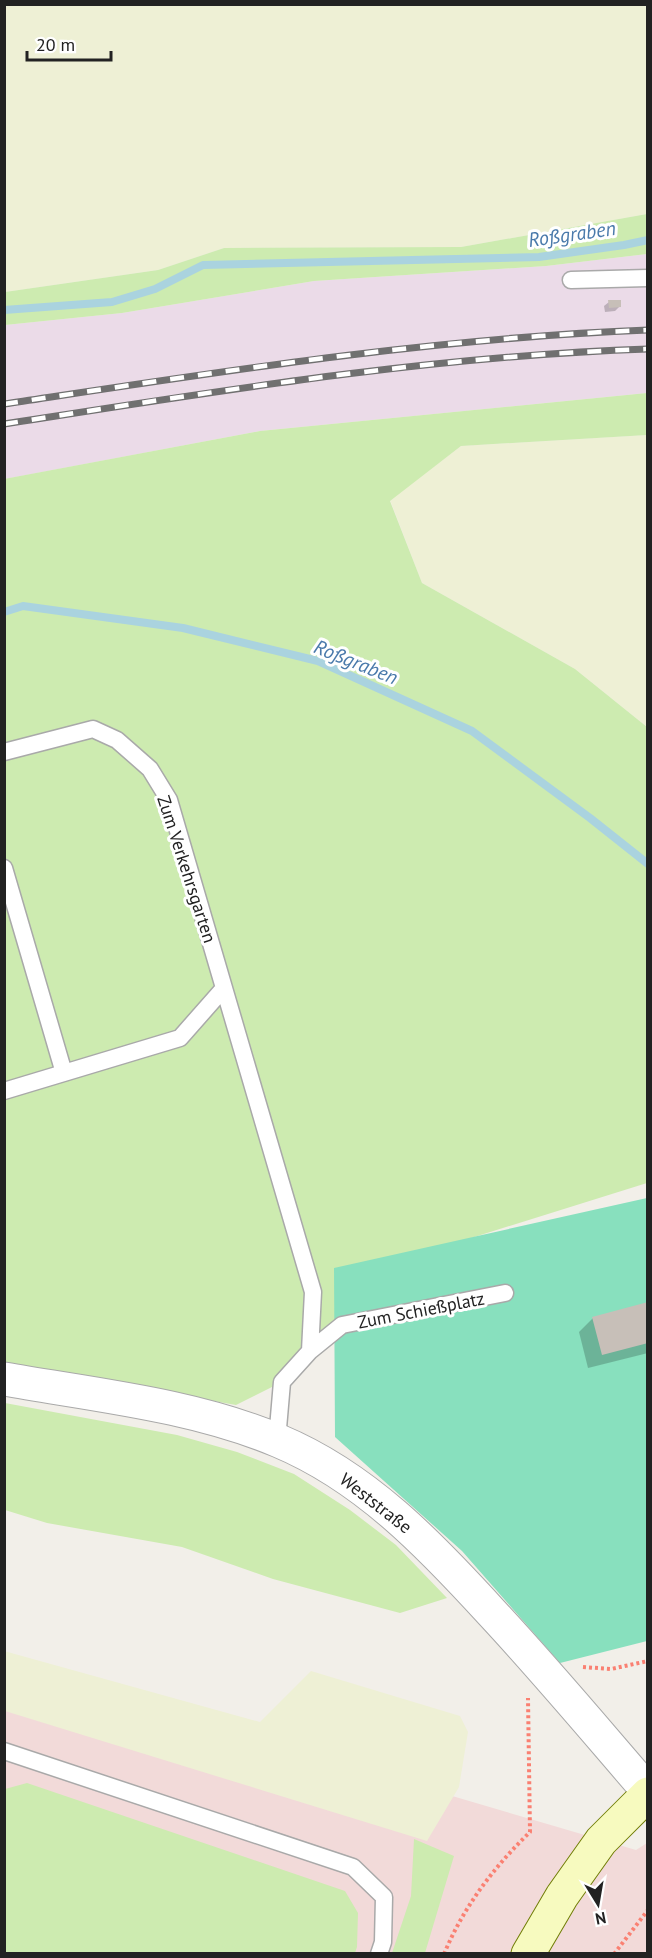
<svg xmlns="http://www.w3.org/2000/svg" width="652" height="1958" font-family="'PT Sans',sans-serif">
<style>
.commercial{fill:#f2dad9}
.industrial{fill:#ebdbe8}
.farmland{fill:#eef0d5}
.grass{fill:#cdebb0}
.pitch{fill:#88e0be}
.shadow{fill:#0003}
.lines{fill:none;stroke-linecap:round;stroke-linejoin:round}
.stream{stroke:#aad3df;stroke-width:8}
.building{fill:#c7bfb8}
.service-casing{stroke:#a9a9a9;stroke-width:19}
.minor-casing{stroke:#a9a9a9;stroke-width:35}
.secondary-casing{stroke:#707d05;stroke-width:35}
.path{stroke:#fa8072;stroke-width:4;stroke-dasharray:3 3;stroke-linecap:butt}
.service{stroke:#fff;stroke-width:16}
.minor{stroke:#fff;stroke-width:33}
.secondary{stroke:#f7fabf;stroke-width:33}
.rail-casing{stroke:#707070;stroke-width:7}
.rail{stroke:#fff;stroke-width:4.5;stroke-dasharray:14;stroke-linecap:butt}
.labels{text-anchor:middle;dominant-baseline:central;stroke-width:6;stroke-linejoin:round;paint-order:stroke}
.street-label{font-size:18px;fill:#222;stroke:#fff}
.water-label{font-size:20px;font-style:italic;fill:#4a7aab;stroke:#fff}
</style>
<rect width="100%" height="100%" fill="#f2efe9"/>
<path class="commercial" d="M4,1674L442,1793L636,1850L647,1843V1953H5Z"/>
<path class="industrial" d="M647,254V393L260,431L5,479V325L122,313L314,281L546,266Z"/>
<path class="farmland" d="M4,5H647V214L461,247L224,248L158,270L5,292Z
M647,435V727L575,669L422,583L390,500L461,446Z
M4,1651L260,1722L311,1671L460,1716L468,1732L459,1787L427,1841L5,1711Z"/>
<path class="grass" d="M647,214V254L546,266L314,281L122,313L5,325V292L158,270L224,248L461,247Z
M647,393V435L461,446L390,501L422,583L575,669L647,727V1183L468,1239L342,1325L282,1382L236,1405L5,1364L4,479L260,431Z
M5,1403L177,1435L237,1452L294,1474L350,1510L396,1545L447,1598L400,1613L273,1579L182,1547L47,1523L5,1510Z
M27,1783L345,1891L358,1913L357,1947L355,1953H5V1789Z
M414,1839L454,1856L425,1953H392L411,1896Z"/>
<path class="pitch" d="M647,1198V1641L560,1663L462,1551L335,1437L334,1268Z"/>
<path class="shadow" d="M609,302L620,306L615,311L605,312L604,306Z
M648,1304V1353L588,1368L579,1332L593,1318Z"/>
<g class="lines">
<path class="stream" d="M4,310L112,302L155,289L203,265L539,257L624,245L648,240
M4,612L23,606L183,628L318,661L472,731L590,818L648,864"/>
</g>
<path class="building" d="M608,300H621V307L609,308Z
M648,1302V1343L602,1355L592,1317Z"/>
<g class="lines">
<defs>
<path id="service" d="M571,280L648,278
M4,752L93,729L117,740L150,769L169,800L313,1292L310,1351
M4,868L64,1073
M4,1091L180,1038L224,988
M277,1440L282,1382L310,1351L342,1325L505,1293
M4,1751L353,1867L384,1897L383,1942L379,1954"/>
<path id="minor" d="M4,1379C95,1395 194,1405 279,1441C365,1477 430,1545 492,1613C546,1671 596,1731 648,1791"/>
<path id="secondary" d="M528,1954L562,1896L601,1841L648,1794"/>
</defs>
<use href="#service" class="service-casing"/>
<use href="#minor" class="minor-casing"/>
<use href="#secondary" class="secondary-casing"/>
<path class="path" d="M583,1667L611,1669L648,1661
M444,1954C464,1906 494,1867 530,1832L528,1698
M614,1954L648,1910"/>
<use href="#service" class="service"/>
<use href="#minor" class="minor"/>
<use href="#secondary" class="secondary"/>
<defs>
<path id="rail" d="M4,404C218,372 432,338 648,330
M4,424C218,391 432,356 648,349"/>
</defs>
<use href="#rail" class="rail-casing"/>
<use href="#rail" class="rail"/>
</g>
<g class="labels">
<g class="street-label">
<text transform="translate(187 869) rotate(72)">Zum Verkehrsgarten</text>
<text transform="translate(421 1310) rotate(-11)">Zum Schießplatz</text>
<text transform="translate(376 1503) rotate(38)">Weststraße</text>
</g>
<g class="water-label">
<text transform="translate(572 234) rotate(-8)">Roßgraben</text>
<text transform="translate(356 662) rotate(22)">Roßgraben</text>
</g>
</g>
<rect width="652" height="1958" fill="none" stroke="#222222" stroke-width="12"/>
<g transform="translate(598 1904) rotate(169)" stroke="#ffffff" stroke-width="4.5" paint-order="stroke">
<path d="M0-4.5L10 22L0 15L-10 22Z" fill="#222222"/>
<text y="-9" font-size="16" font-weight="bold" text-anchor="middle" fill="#222222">N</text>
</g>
<path d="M27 51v9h84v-9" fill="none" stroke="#222222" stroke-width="3"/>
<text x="36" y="51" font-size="18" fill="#222222" stroke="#ffffff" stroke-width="4.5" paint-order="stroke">20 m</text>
</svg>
